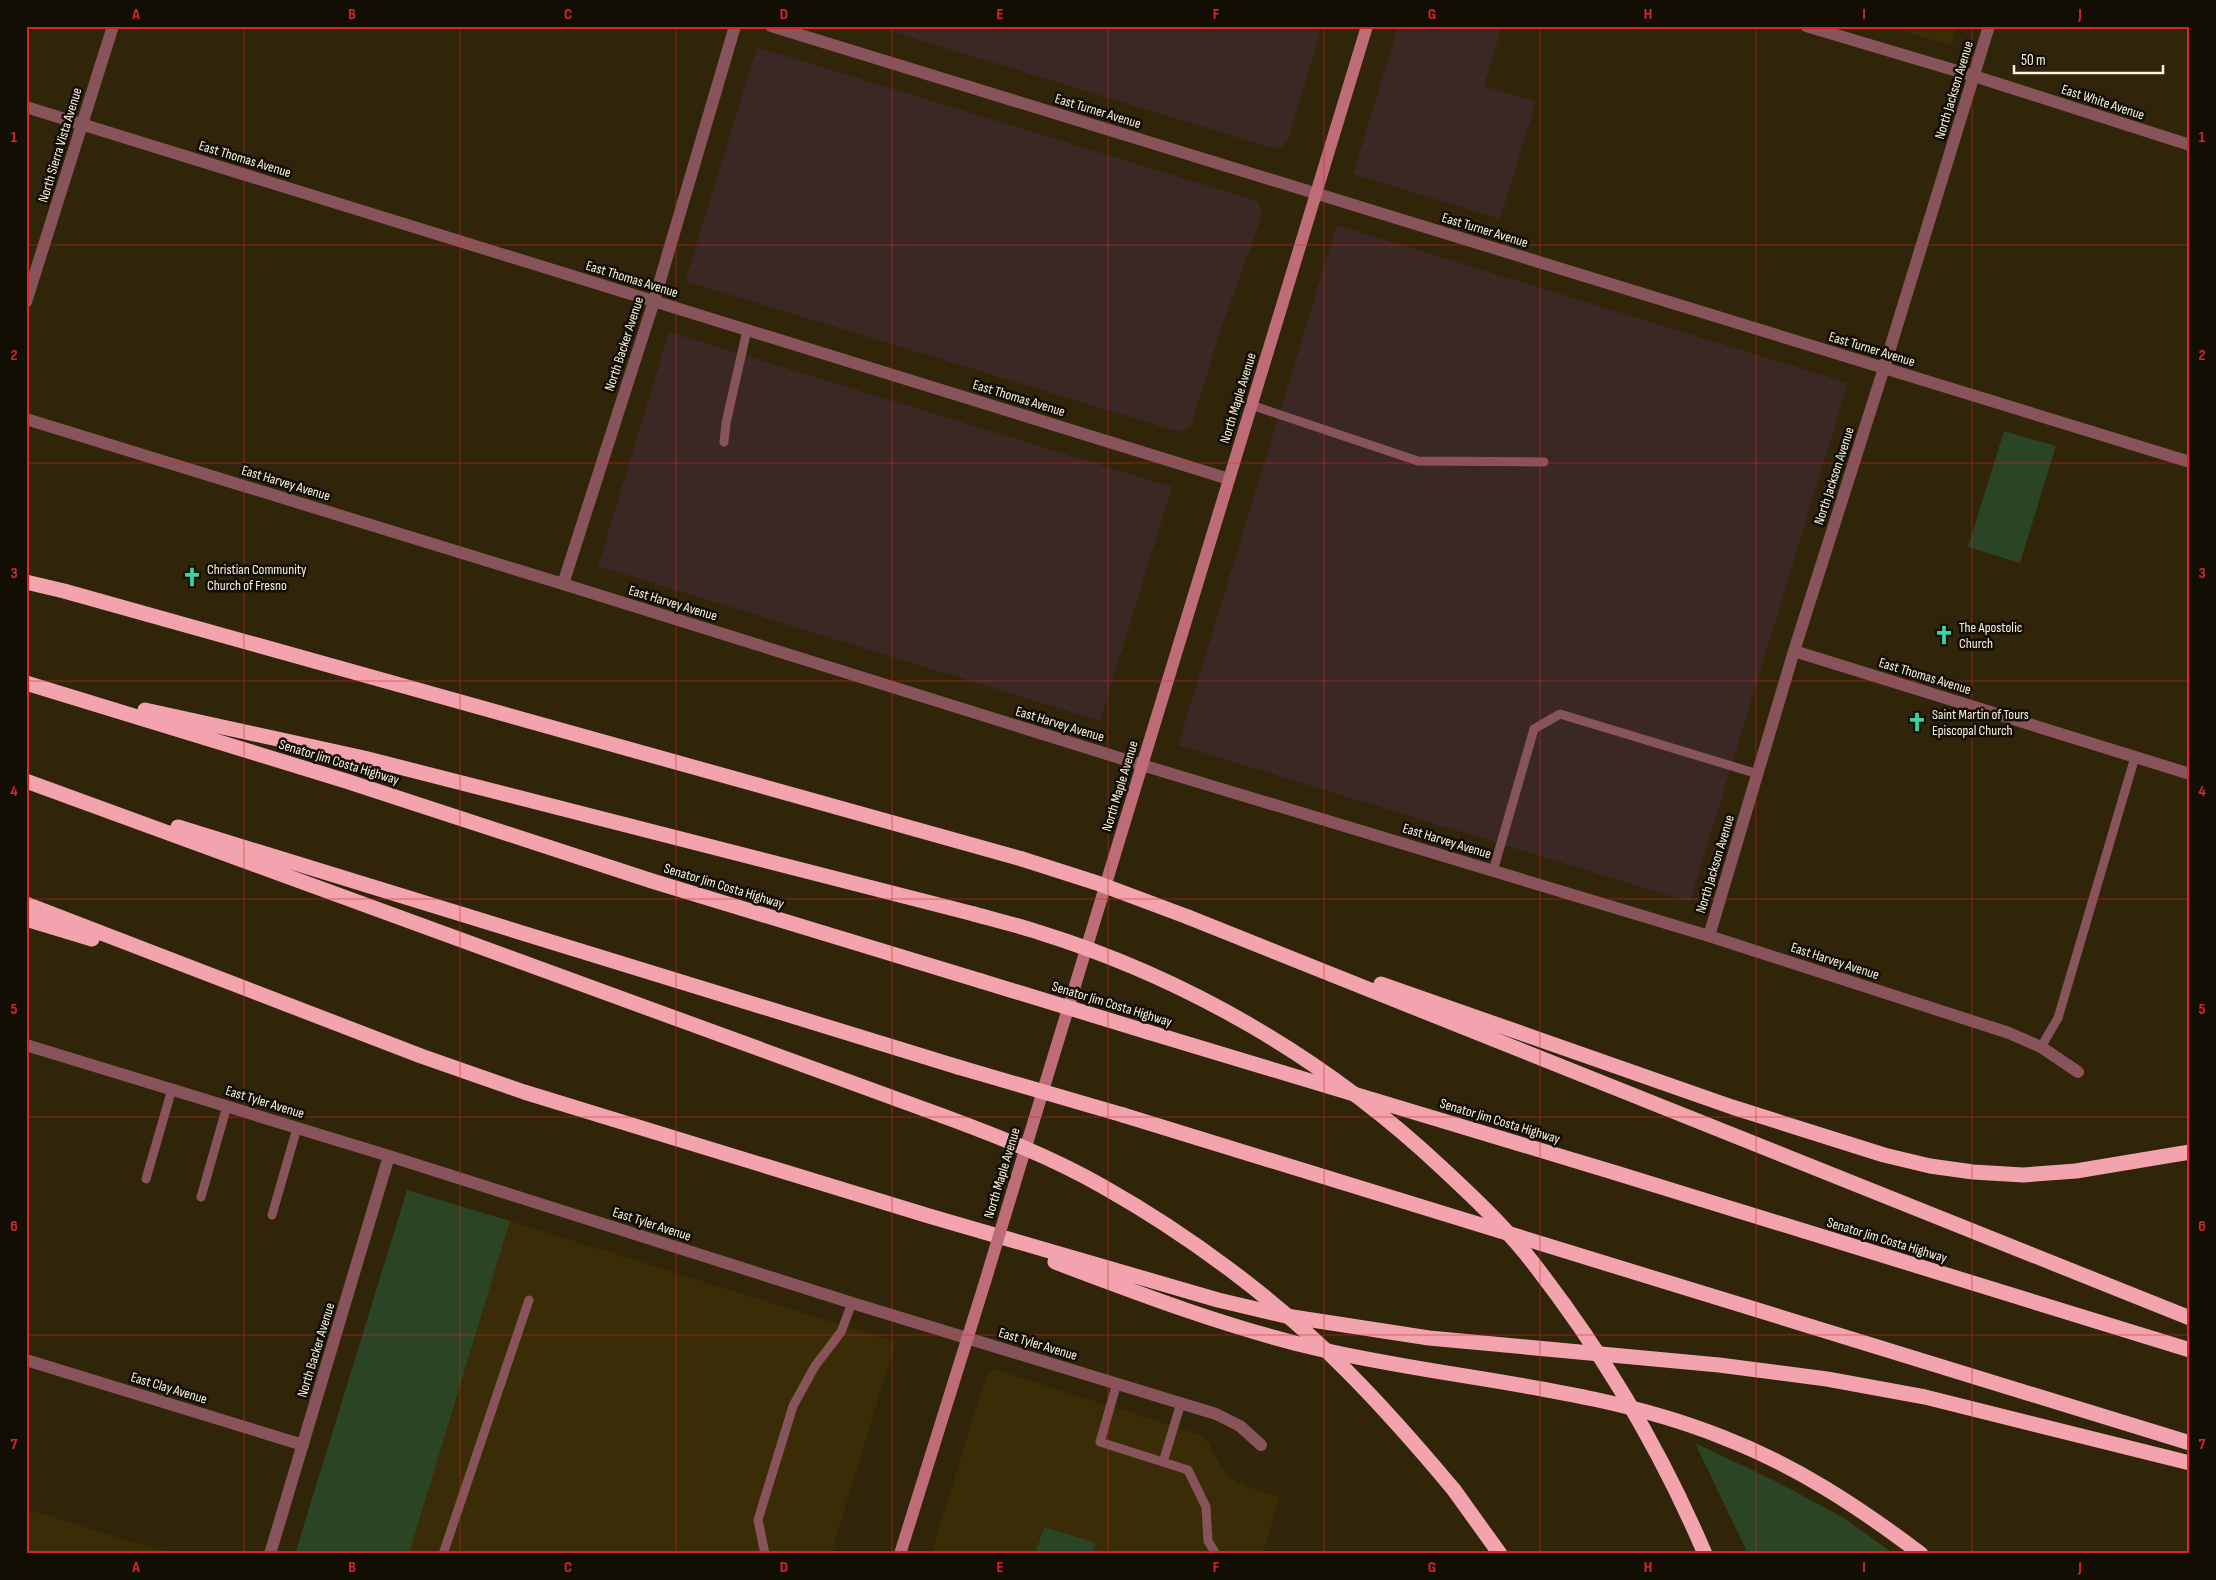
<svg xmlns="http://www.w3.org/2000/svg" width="2216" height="1580" font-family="'Sofia Sans Condensed',sans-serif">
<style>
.built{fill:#3b2c08}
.industrial{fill:#3b2825}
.grass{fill:#2b4423}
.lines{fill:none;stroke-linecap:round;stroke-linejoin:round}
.lane{stroke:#88545b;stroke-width:9}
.street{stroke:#88545b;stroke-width:12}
.secondary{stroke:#bf6c79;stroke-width:12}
.highway{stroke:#f2a3ae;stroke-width:15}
.secondary-bridge{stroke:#bf6c79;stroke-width:12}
.highway-bridge{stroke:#f2a3ae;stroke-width:15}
.grid{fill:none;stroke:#d62828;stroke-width:1;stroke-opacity:0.55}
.labels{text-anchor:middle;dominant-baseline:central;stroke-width:5;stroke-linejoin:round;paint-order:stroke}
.street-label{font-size:14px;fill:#faf2e2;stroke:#130e04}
.poi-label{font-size:14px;fill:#faf2e2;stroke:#130e04;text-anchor:start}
.neatline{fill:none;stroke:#d62828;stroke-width:2}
.grid-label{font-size:16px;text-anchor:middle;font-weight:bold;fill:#d62828}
</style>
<rect width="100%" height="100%" fill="#302409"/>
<path class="built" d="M1888,26H1957L1951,46Z
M510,1221L896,1342L831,1554H409Z
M997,1370L1198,1434L1208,1442L1222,1469L1233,1480L1245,1486L1280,1497L1263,1554H1092L1095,1543L1043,1528L1035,1554H931L986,1376L990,1371Z
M26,1509L173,1554H26Z"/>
<path class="industrial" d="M873,26H1322L1288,140L1281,148L1276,149Z
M1398,26H1502L1484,86L1536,102L1500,219L1353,174Z
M757,47L1257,201L1263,213L1220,332L1191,426L1179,432L685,281Z
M1337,225L1848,383L1690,902L1178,745Z
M669,332L1172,487L1100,721L598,566Z"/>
<path class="grass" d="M2004,431L2056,446L2020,563L1968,547Z
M407,1190L510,1221L409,1554H295Z
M1695,1443L1777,1482L1844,1518L1894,1554H1748Z
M1044,1527L1096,1543L1092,1554H1035Z"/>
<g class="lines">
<path class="lane" d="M1251,405L1418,461L1544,462
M724,442L726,423L747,330
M1493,871L1534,729L1560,714L1758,774
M2041,1047L2058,1018L2135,757
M146,1179L172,1089
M201,1197L227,1106
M272,1215L297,1128
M1117,1383L1100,1442L1188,1470L1206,1507L1208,1541L1216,1554
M1163,1462L1181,1403
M443,1554L529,1300
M765,1554L758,1520L793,1406L815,1366L841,1332L852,1303"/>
<path class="street" d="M771,26L2190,462
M1806,26L1974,76L2190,145
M26,107L1229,479
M26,302L113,26
M26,419L563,584L1142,765L1709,936L2009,1033L2041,1047L2078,1072
M563,584L654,301L735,26
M1794,651L2190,774
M1709,936L1794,651L1884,368L1989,26
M26,1045L389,1156L852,1303L1216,1414L1240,1426L1261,1445
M26,1360L303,1445
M270,1554L389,1156"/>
<path class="secondary" d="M1014,1186L1367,26
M900,1554L985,1282"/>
<path class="highway" d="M26,582L64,591L1022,859
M26,683L346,781L652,881L981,981
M145,710L364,758L974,914
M26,781L943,1116
M178,827L958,1067
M26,904L421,1056L524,1092L929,1216L1218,1300L1286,1316L1429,1338L1719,1365L1827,1379L1925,1397L2190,1463
M1188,917L2190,1318
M26,919L92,939
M1381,984L1732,1107L1884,1155L1930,1166L1973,1172L2023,1175L2076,1171L2190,1152
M1148,1032L1616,1173L2190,1350
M1123,1115L2190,1443
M1055,1262C1142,1295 1229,1328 1319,1349C1452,1380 1595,1386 1722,1437C1795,1465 1859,1507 1921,1554
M1454,1490L1500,1554"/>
<path class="secondary-bridge" d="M985,1282L1014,1186"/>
<path class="highway-bridge" d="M1022,859L1097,883L1188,917
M974,914C995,920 1017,925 1038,932C1187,978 1327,1060 1441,1167C1471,1195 1501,1223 1526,1254C1599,1346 1659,1446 1705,1554
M981,981L1148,1032
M958,1067L1123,1115
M943,1116C997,1136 1051,1157 1102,1186C1189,1235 1275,1299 1345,1369C1384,1408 1419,1448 1454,1490"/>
</g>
<path class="grid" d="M244,26V1554M460,26V1554M676,26V1554M892,26V1554M1108,26V1554M1324,26V1554M1540,26V1554M1756,26V1554M1972,26V1554M26,245H2190M26,463H2190M26,681H2190M26,899H2190M26,1117H2190M26,1335H2190"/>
<defs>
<symbol id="church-bare" viewBox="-9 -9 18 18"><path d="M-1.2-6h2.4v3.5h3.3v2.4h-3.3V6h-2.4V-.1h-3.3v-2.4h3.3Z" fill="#38d4a6" stroke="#130e04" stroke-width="2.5" paint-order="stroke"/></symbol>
</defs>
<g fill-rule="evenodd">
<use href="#church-bare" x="178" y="563" width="28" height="28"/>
<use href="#church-bare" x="1930" y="621" width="28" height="28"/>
<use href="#church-bare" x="1903" y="708" width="28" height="28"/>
</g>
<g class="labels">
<g class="street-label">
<text transform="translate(1954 90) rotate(-73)">North Jackson Avenue</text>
<text transform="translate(2103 102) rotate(18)">East White Avenue</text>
<text transform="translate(1098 111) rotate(17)">East Turner Avenue</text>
<text transform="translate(60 145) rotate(-73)">North Sierra Vista Avenue</text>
<text transform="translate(245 159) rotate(17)">East Thomas Avenue</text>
<text transform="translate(1485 230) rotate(17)">East Turner Avenue</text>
<text transform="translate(632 279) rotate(17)">East Thomas Avenue</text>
<text transform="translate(624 344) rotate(-72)">North Backer Avenue</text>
<text transform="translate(1872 349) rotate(17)">East Turner Avenue</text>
<text transform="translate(1019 398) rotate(17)">East Thomas Avenue</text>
<text transform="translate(1238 398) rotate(-73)">North Maple Avenue</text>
<text transform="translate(1834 476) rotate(-72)">North Jackson Avenue</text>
<text transform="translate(286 483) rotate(17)">East Harvey Avenue</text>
<text transform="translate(673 603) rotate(17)">East Harvey Avenue</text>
<text transform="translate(1925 676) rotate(17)">East Thomas Avenue</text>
<text transform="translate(1060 724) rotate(17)">East Harvey Avenue</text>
<text transform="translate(339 762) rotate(17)">Senator Jim Costa Highway</text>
<text transform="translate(1120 786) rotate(-73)">North Maple Avenue</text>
<text transform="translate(1447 841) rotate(17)">East Harvey Avenue</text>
<text transform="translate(1715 864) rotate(-73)">North Jackson Avenue</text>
<text transform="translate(724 886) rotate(17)">Senator Jim Costa Highway</text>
<text transform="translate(1835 961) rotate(18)">East Harvey Avenue</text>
<text transform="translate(1112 1004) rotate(17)">Senator Jim Costa Highway</text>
<text transform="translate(265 1102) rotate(17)">East Tyler Avenue</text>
<text transform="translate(1500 1121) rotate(17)">Senator Jim Costa Highway</text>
<text transform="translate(1002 1173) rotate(-73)">North Maple Avenue</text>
<text transform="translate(652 1224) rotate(18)">East Tyler Avenue</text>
<text transform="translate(1887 1240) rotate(17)">Senator Jim Costa Highway</text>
<text transform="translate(1038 1344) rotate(17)">East Tyler Avenue</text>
<text transform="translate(316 1350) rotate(-73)">North Backer Avenue</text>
<text transform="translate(169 1388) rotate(17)">East Clay Avenue</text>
</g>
<g class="poi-label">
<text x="207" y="569">Christian Community<tspan x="207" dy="16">Church of Fresno</tspan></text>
<text x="1959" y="627">The Apostolic<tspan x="1959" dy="16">Church</tspan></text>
<text x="1932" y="714">Saint Martin of Tours<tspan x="1932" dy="16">Episcopal Church</tspan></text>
</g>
</g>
<rect width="2216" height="1580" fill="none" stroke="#130e04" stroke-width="55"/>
<path d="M2014 65v8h149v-8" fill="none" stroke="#faf2e2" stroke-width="2.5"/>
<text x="2021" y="65" font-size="15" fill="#faf2e2" stroke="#130e04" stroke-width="4" paint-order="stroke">50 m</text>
<rect x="28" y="28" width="2160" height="1524" class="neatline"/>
<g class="grid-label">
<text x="136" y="19">A</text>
<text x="352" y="19">B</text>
<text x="568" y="19">C</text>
<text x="784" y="19">D</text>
<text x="1000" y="19">E</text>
<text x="1216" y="19">F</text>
<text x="1432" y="19">G</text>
<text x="1648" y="19">H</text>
<text x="1864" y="19">I</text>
<text x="2080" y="19">J</text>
<text x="14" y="142">1</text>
<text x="2202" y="142">1</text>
<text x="14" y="360">2</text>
<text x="2202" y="360">2</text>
<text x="14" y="578">3</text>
<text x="2202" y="578">3</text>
<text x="14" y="796">4</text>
<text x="2202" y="796">4</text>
<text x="14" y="1014">5</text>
<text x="2202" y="1014">5</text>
<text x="14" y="1231">6</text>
<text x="2202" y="1231">6</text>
<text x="14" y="1449">7</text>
<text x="2202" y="1449">7</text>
<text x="136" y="1572">A</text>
<text x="352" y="1572">B</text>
<text x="568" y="1572">C</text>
<text x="784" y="1572">D</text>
<text x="1000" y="1572">E</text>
<text x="1216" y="1572">F</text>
<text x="1432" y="1572">G</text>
<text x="1648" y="1572">H</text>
<text x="1864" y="1572">I</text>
<text x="2080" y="1572">J</text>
</g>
</svg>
